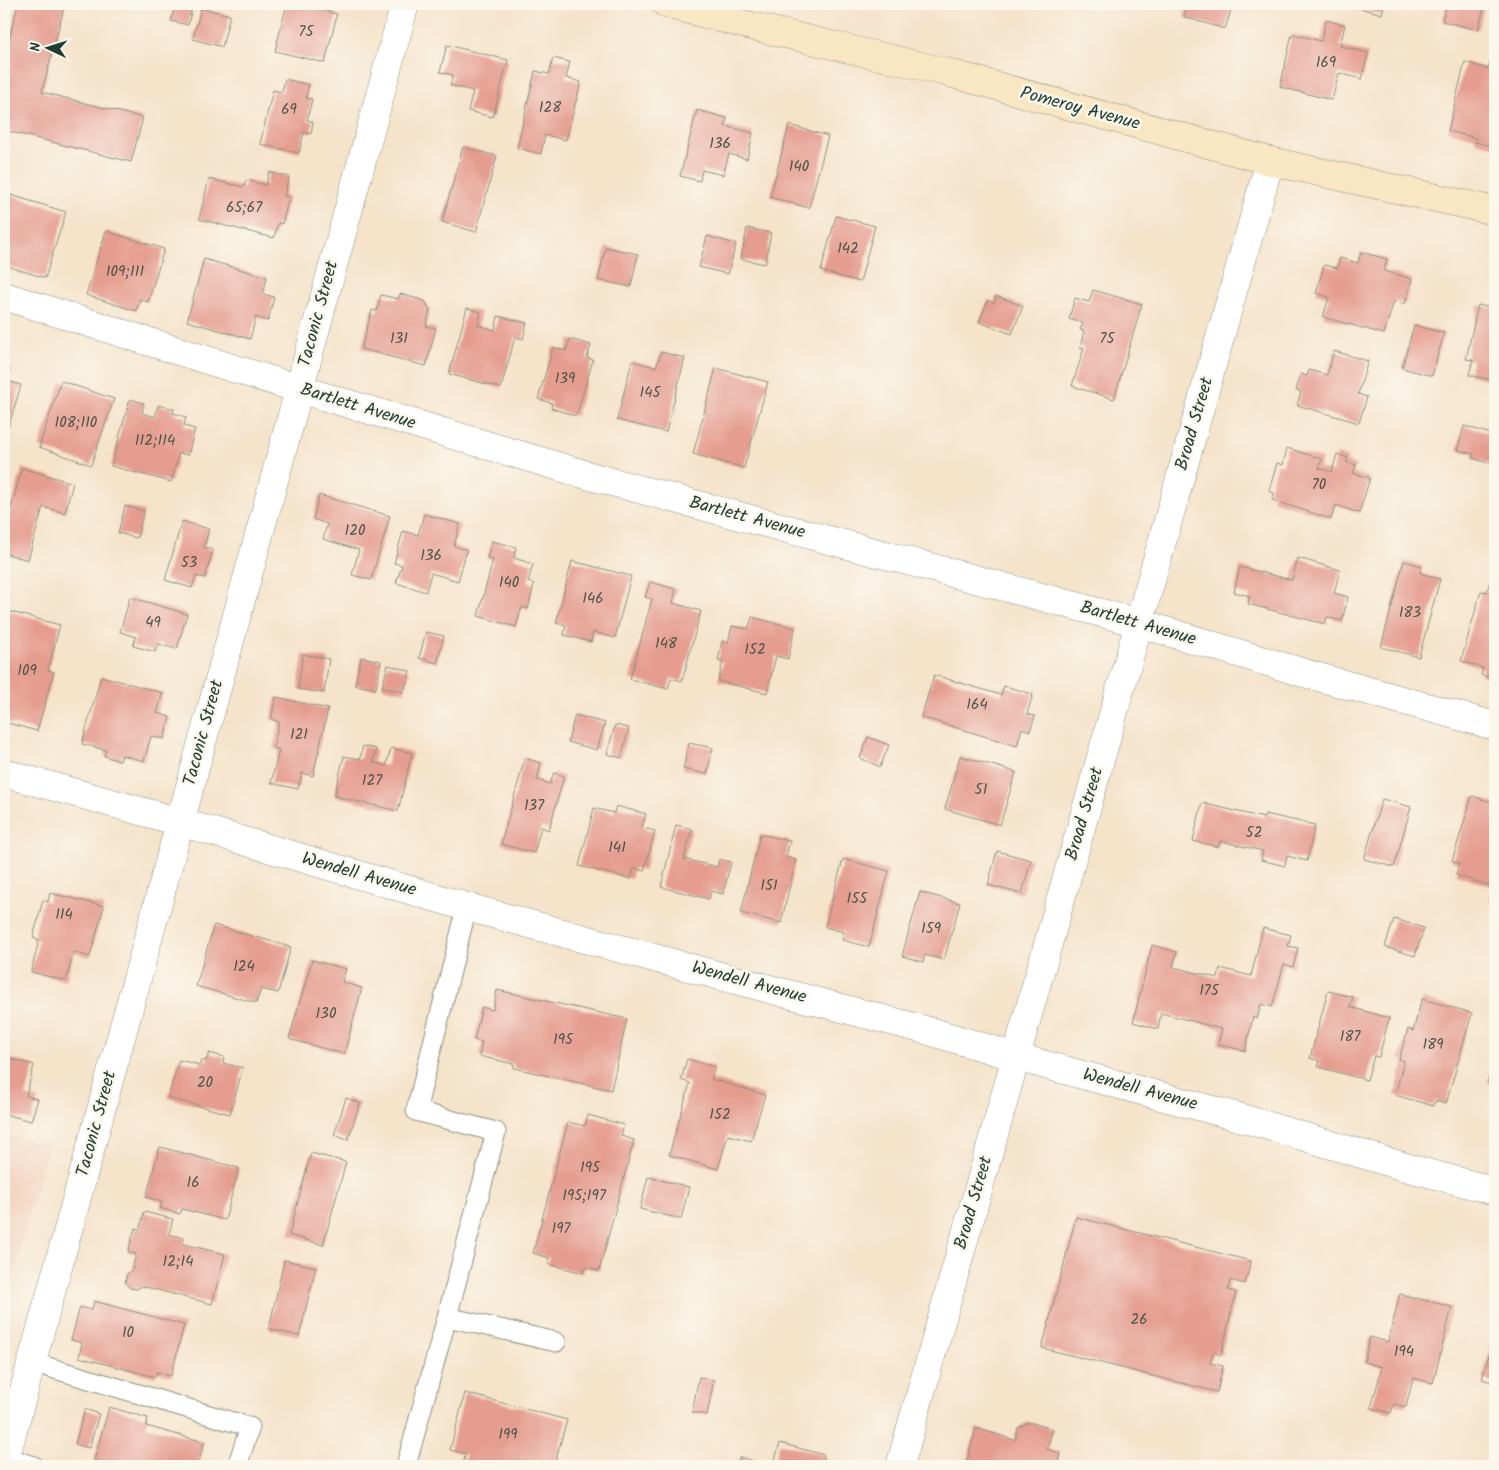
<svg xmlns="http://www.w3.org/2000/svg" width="1499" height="1470" font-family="Kalam,sans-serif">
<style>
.built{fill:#f3d4bf}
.building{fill:#e59d90}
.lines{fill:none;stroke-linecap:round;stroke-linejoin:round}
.lane-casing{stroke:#8a907f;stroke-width:21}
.street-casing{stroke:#8a907f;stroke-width:29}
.secondary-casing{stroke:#8a907f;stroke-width:29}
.lane{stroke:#fff;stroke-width:19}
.street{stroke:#fff;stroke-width:28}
.secondary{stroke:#f9e7c3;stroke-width:28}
.labels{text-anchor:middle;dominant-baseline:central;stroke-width:5;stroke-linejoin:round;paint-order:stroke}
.number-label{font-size:15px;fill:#50554b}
.street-label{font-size:18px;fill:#1f3d34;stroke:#fbf7ec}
</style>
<rect width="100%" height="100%" fill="#fbf7ec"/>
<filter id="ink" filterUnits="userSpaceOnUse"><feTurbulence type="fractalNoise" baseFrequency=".02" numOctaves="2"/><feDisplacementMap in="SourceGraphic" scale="10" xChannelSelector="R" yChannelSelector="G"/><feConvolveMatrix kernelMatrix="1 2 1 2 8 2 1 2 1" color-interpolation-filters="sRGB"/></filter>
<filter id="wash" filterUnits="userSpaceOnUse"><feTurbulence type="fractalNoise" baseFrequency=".0096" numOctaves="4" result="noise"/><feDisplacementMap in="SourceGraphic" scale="20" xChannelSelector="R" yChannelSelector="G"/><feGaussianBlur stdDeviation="1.12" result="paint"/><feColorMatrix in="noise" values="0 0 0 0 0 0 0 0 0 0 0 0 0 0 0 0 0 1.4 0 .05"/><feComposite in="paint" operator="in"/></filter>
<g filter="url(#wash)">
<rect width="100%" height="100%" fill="#f5e3ca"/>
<path class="built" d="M4,1133L48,1146L4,1306Z"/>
<g id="blocks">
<path class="building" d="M18,4H65L42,92L143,118L131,162L4,130V78L7,67H4V60Z
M159,4H193L188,25L171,21L174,8Z
M287,4H306V6L337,14L325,63L275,51Z
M1177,4H1233L1225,29L1184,17L1186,10L1176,7Z
M1348,4H1384L1382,14L1348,5Z
M1447,4H1485L1478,30L1442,21Z
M201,8L230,15L222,47L193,39Z
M1326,20L1345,25L1340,46L1368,53L1362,79L1339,73L1332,100L1280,87L1292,34L1321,41Z
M447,45L508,60L493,117L468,111L473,91L450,85L453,75L440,72Z
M1492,55L1495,56V147L1475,142L1476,138L1448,131L1465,62L1488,69Z
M553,58L570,62L566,78L581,82L566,140L545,135L541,154L517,148L535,71L549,74Z
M285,79L309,85L306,98L312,99L307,120L313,122L311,134L304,132L299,153L260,144L273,90L282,92Z
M697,110L727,118L725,126L753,133L747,159L729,154L723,175L702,170L700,181L680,176Z
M789,125L828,136L809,208L770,197Z
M463,147L497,156L476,232L442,222Z
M269,172L289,177L284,196L289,197L282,224L278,223L274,238L199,219L209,179L244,187L246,180L266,185Z
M11,195L66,212L45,278L4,265V219Z
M836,216L875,226L860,282L821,271Z
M747,228L771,233L765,264L741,259Z
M106,231L164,249L148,302L140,299L136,311L86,295Z
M707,236L736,244L728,274L699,267Z
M606,247L638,254L631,287L598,280Z
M1361,252L1387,259L1384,271L1412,279L1405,304L1394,301L1384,334L1323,317L1329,297L1316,293L1324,265L1337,268L1340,258L1358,263Z
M204,259L267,277L263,294L274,297L268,321L256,317L250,339L187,321Z
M1093,290L1142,304L1114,399L1072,386L1084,348L1080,347L1084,331L1080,330L1083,323L1069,319L1075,298L1089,302Z
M400,294L425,301L430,310L426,326L436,328L426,366L361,349L372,310L377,311L381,295L398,299Z
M996,296L1023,306L1012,334L979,322L988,300L994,303Z
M1478,305L1495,309V381L1469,375L1473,360L1466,359Z
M467,308L481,312L478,325L495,330L498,316L527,323L523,339L515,337L501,388L449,374Z
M1414,325L1444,333L1432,376L1402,368Z
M570,339L591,345L587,358L593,360L576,416L551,408L552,403L538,399L553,347L566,351Z
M1334,351L1368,361L1358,394L1367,397L1359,423L1297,405L1301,392L1296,390L1301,374L1307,376L1309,370L1327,375Z
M661,352L685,358L666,432L617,420L632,361L656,367Z
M4,367L10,369L7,381L21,385L4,441Z
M716,368L768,382L744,468L693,454Z
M61,381L114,399L91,465L39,447Z
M130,399L144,403L142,413L155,417L158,405L174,409L173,413L186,417L184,426L195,429L188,455L179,453L171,482L111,466Z
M1464,426L1495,435V465L1472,458L1474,454L1457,450Z
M1287,448L1322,459L1319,468L1332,472L1337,454L1348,458L1346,462L1356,465L1353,473L1370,478L1359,513L1336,505L1331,519L1272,500L1274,493L1269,491L1277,463L1283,465Z
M22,468L73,483L65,513L43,507L28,560L4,553V534Z
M319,495L390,516L371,580L352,575L359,550L323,539L327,524L313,519Z
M125,506L144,511L137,538L118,533Z
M424,514L460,524L454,546L467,550L458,581L431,573L426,592L396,583L402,565L394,563L403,531L418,535Z
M182,521L209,529L204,547L213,550L205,578L196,576L192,588L165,580Z
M492,541L516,547L514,558L533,564L528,582L534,584L528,609L522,607L516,627L478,616L493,560L487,558Z
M1298,558L1340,570L1334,593L1348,597L1342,621L1327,617L1325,624L1248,604L1250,596L1234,592L1240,567L1292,580Z
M572,561L631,576L615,638L593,632L591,642L564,635L566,625L556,623Z
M1404,561L1422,566L1420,573L1440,579L1419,657L1381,647Z
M1491,578L1495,580V679L1481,675L1483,668L1461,661L1481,591L1487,592Z
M650,582L676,589L673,603L701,611L682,681L671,678L668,689L630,679L652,599L645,597Z
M130,597L187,614L177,649L158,644L155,652L133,646L136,637L120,632Z
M4,610L60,625L48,670L54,672L37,731L4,722Z
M752,617L795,628L788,659L776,656L767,693L718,681L723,662L718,661L722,641L728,643L732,626L748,629Z
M426,632L444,636L437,663L419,658Z
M303,654L329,659L324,693L298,689Z
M361,657L381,661L376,689L355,685Z
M388,665L410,671L404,692L382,687Z
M934,675L1001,695L1004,686L1033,694L1027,714L1035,716L1030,731L1022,728L1017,746L921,717Z
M101,676L163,693L157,713L170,717L164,739L151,736L144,761L122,755L120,761L104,756L106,750L82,744Z
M276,697L328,709L313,776L302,773L298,789L271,783L279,750L273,748L279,722L271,719Z
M575,715L605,723L597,750L568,742Z
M615,725L629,728L621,758L607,754Z
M868,737L889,745L880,767L860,758Z
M689,743L713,748L707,774L683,769Z
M363,746L376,749L373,762L386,766L391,748L412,753L398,811L334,796L344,756L360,759Z
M960,756L1016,772L1000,825L945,809Z
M525,758L541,763L537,780L550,784L554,773L564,776L549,830L541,827L534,853L501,844Z
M1472,796L1495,803V903L1489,901L1494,887L1456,875L1459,863L1452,861Z
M1382,799L1411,807L1394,867L1364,859Z
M1202,803L1264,818L1265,814L1315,825L1307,861L1287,856L1285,866L1261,860L1263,851L1220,841L1218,847L1193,841Z
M616,806L646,814L642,828L655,831L644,871L634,868L631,879L579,866L594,808L614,813Z
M676,825L692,829L684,859L717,867L719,859L731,862L723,894L711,891L709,899L661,887Z
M760,834L790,841L786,857L796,860L781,923L741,913Z
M997,851L1031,860L1022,894L988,885Z
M843,859L889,871L869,947L842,940L844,932L825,927Z
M920,892L960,903L944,960L925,955L923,962L902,956Z
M50,893L104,906L90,957L74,952L66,981L31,972L39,940L33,938L43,900L48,902Z
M1394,919L1424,928L1415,956L1385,947Z
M214,925L291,947L278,993L261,989L256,1003L196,986Z
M1263,928L1291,935L1288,946L1298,948L1293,967L1284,964L1272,1007L1261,1004L1257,1019L1253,1017L1245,1051L1218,1044L1222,1029L1161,1013L1158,1029L1133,1022L1152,945L1177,952L1173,967L1218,978L1220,968L1251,976Z
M312,960L346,969L342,982L362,988L344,1054L289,1039Z
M497,990L627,1019L611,1090L514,1068V1064L479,1056L482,1042L474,1040L482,1007L493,1010Z
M1328,991L1353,997L1350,1007L1389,1018L1379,1057L1374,1056L1367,1080L1318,1067L1320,1061L1310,1058Z
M1422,999L1472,1013L1446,1104L1435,1101L1433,1106L1395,1095L1404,1061L1399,1059L1408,1029L1413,1031Z
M209,1053L224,1057L223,1063L243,1068L230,1114L168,1098L179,1060L200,1065L201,1060L206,1061Z
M4,1057L34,1065L26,1096L38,1099L31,1121L4,1114Z
M687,1059L715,1067L711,1079L765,1095L751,1141L728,1135L718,1169L669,1155L690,1083L681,1080Z
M1495,1059V1084L1488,1082Z
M346,1098L360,1103L348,1140L334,1135Z
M588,1115L624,1125L621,1136L634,1140L599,1271L585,1267L583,1273L548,1264L549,1258L533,1253L568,1122L585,1126Z
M160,1147L239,1168L225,1220L182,1209L180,1214L160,1208L162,1202L146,1197Z
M311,1153L346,1162L323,1245L289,1235Z
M648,1177L689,1187L681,1219L640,1209Z
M144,1212L173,1219L169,1234L184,1238L183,1244L225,1254L212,1304L142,1286L137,1289L130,1288L125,1282L127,1274L132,1270L136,1254L128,1252L135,1228L140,1229Z
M1076,1217L1251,1261L1245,1284L1230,1280L1228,1290L1236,1292L1221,1355L1213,1352L1210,1363L1223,1366L1217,1392L1042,1348Z
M284,1260L316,1267L299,1336L269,1329Z
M1400,1294L1452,1307L1433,1383L1413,1378L1406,1407L1394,1404L1391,1413L1371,1408L1382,1367L1364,1362L1370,1337L1388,1342Z
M94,1301L184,1325L171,1376L157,1372L155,1377L79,1357L82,1343L71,1340L80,1307L92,1310Z
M1495,1334V1383L1482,1379Z
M699,1377L714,1380L707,1415L692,1412Z
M465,1393L567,1420L554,1466H462L466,1454L450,1450Z
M109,1407L148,1418L146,1426L204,1442L198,1466H116L94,1460Z
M85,1409L99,1414L89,1448L75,1444Z
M1028,1422L1053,1429L1047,1449L1060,1453L1057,1466H974L966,1464L976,1428L1015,1440L1018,1428Z
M780,1443L824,1455L821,1466H773Z
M740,1457L772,1466H738Z"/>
</g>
</g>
<g filter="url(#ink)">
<use href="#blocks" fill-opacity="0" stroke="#8a907f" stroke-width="1"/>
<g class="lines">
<defs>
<path id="lane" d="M447,1317L496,1132L416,1111L467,907
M31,1362L250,1427L237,1466
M5,1457L34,1466
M406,1466L447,1317L556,1342"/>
<path id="street" d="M4,296L299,389L590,476L1139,623L1304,673L1495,726
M4,773L180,822L467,907L724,977L929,1031L1016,1057L1242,1118L1405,1167L1495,1191
M4,1463L405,4
M900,1466L1270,161"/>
<path id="secondary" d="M666,4L747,25L942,71L1270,161L1495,211"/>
</defs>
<use href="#lane" class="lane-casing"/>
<use href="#street" class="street-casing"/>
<use href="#secondary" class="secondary-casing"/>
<use href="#lane" class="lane"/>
<use href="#street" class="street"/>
<use href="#secondary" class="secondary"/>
</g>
</g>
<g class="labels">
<g class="number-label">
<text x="306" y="32">75</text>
<text x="1326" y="63">169</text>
<text x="550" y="108">128</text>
<text x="289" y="110">69</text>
<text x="720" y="144">136</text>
<text x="799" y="167">140</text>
<text x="244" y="208">65;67</text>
<text x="848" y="249">142</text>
<text x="125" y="272">109;111</text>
<text x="399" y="339">131</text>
<text x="1107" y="339">75</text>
<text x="565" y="379">139</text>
<text x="650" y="393">145</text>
<text x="76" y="423">108;110</text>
<text x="155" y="441">112;114</text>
<text x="1319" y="485">70</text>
<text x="355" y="531">120</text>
<text x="431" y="556">136</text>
<text x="189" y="563">53</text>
<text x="509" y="583">140</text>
<text x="593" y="599">146</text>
<text x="1410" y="613">183</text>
<text x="153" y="623">49</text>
<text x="666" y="644">148</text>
<text x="755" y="650">152</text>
<text x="27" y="671">109</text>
<text x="977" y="705">164</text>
<text x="299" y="735">121</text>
<text x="372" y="781">127</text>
<text x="981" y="790">51</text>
<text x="534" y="806">137</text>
<text x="1254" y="833">52</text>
<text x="617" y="848">141</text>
<text x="769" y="886">151</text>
<text x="857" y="899">155</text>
<text x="64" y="915">114</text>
<text x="931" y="929">159</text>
<text x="244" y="967">124</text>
<text x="1209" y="991">175</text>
<text x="326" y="1014">130</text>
<text x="1350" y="1037">187</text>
<text x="563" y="1040">195</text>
<text x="1433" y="1045">189</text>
<text x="205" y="1083">20</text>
<text x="720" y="1115">152</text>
<text x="590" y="1168">195</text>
<text x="193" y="1183">16</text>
<text x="584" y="1196">195;197</text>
<text x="561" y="1229">197</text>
<text x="178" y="1262">12;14</text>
<text x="1139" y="1320">26</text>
<text x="128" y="1333">10</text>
<text x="1404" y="1352">194</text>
<text x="508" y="1435">199</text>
</g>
<g class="street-label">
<text transform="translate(1080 109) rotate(15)">Pomeroy Avenue</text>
<text transform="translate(319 314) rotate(-75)">Taconic Street</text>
<text transform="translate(358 407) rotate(17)">Bartlett Avenue</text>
<text transform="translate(1195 424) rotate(-74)">Broad Street</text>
<text transform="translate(747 518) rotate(15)">Bartlett Avenue</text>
<text transform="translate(1138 624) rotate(16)">Bartlett Avenue</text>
<text transform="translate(204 733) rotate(-75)">Taconic Street</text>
<text transform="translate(1085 814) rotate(-74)">Broad Street</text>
<text transform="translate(359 875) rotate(16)">Wendell Avenue</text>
<text transform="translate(749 983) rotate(15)">Wendell Avenue</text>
<text transform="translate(1140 1090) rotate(15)">Wendell Avenue</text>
<text transform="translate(97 1124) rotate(-75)">Taconic Street</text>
<text transform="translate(974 1203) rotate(-74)">Broad Street</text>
</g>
</g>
<rect width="1499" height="1470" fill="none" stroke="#fbf7ec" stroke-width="20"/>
<g transform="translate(48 48) rotate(274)" stroke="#fbf7ec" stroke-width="4" paint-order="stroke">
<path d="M0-4L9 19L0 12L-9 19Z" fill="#1f3d34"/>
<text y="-8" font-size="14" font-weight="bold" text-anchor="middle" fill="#1f3d34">N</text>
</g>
</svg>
